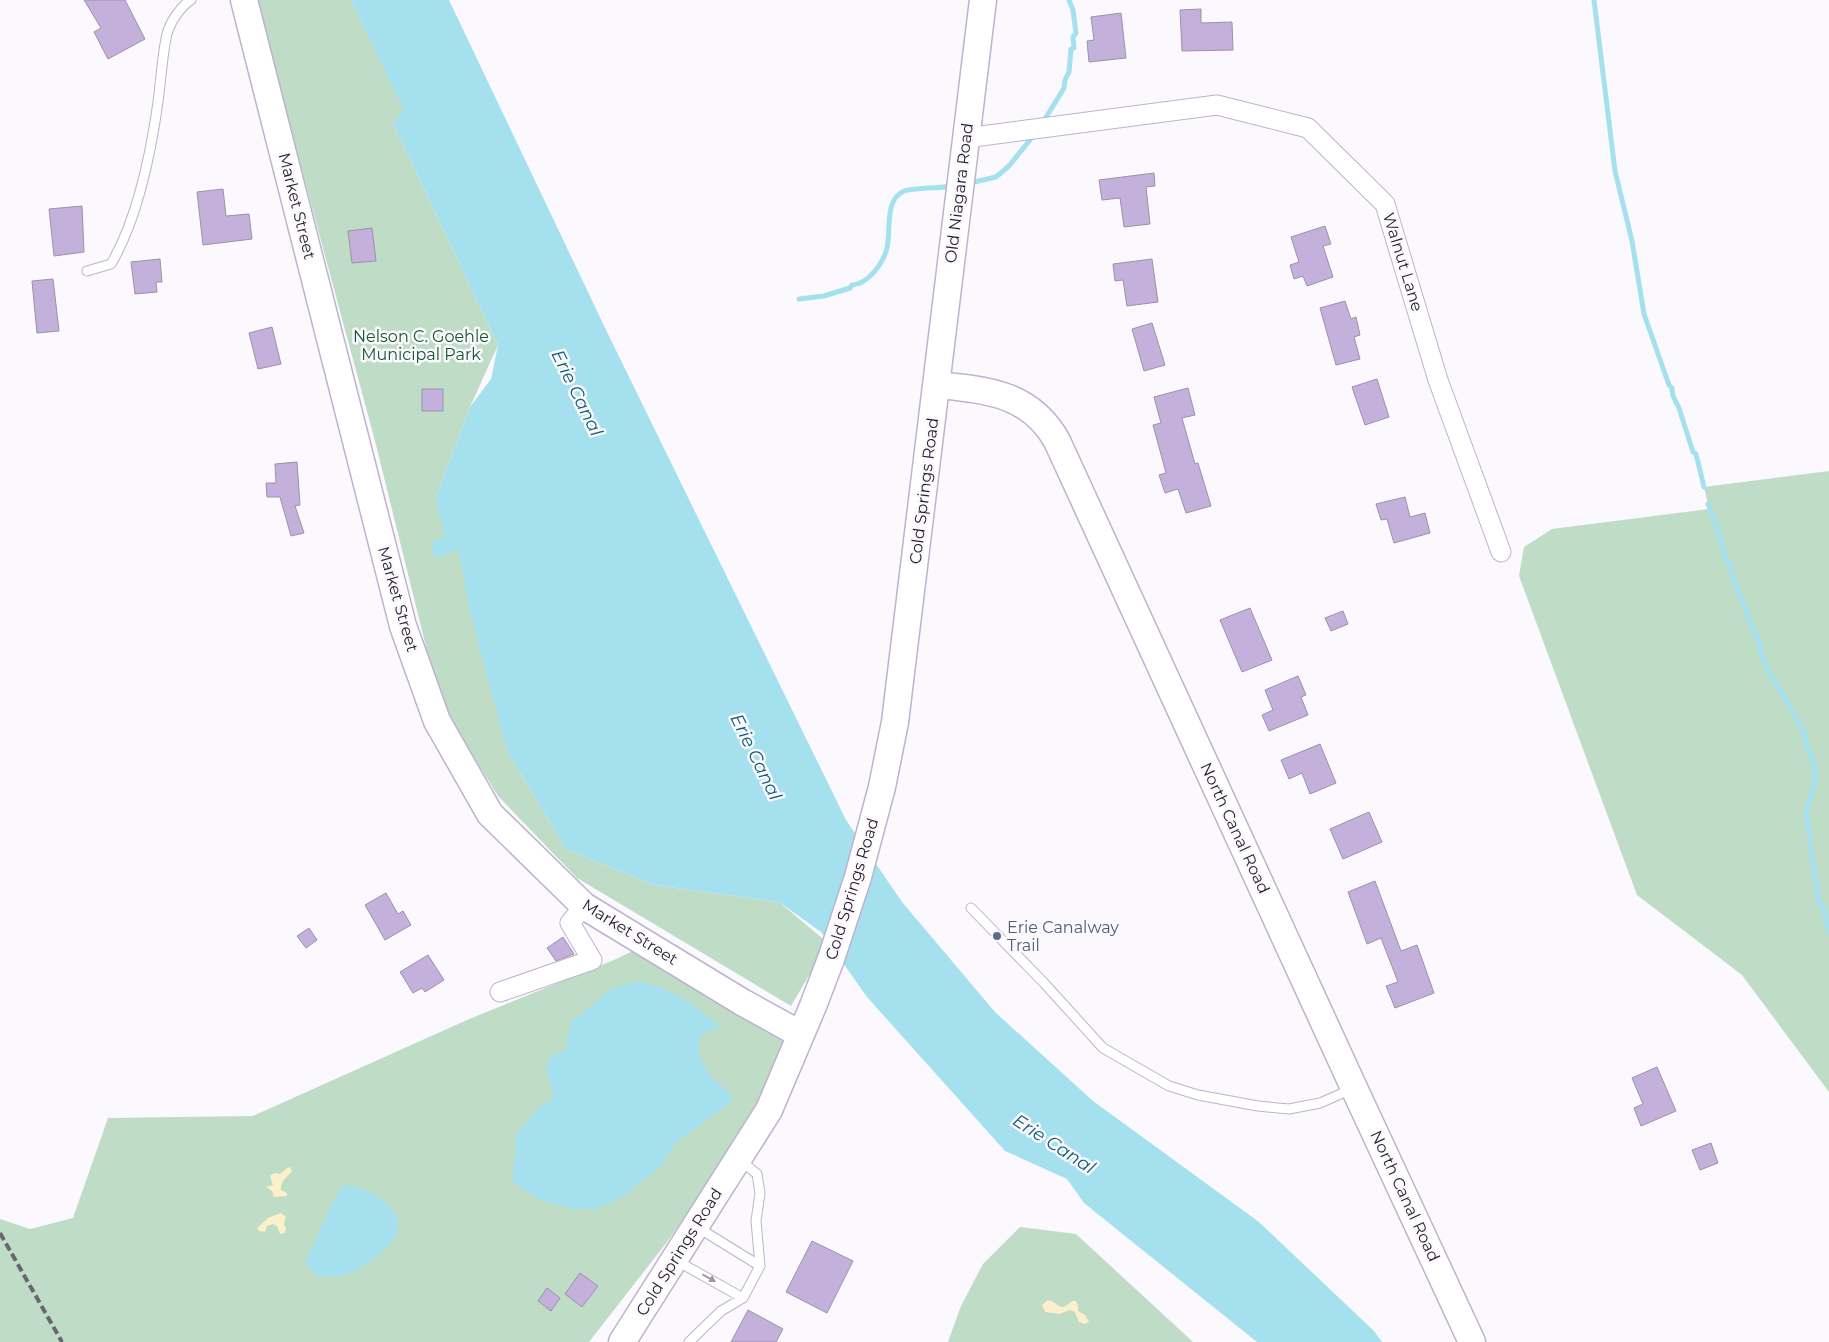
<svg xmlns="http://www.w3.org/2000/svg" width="1829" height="1342" font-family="Montserrat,sans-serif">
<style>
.green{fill:#bedcc6}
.sand{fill:#faf0ca}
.water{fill:#a5e0ee}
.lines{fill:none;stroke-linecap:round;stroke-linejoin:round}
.stream{stroke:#a5e0ee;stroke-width:5}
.building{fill:#c4b1db;stroke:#9d90ac}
.lane-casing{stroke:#bfb2cf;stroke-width:11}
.street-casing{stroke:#bfb2cf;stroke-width:21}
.secondary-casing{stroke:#bfb2cf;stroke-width:29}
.lane{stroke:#fff;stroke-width:9}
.street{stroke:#fff;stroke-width:19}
.secondary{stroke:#fff;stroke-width:26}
.rail{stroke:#6a656f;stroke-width:4;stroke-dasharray:8 4;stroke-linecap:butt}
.oneway{fill:#9c999e}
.service-dot{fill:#5c6f8a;stroke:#fbf8fe;stroke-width:2}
.labels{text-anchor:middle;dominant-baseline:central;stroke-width:5;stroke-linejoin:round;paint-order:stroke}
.street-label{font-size:16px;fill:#221d28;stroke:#fbf8fe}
.park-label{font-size:16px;fill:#135831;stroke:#fbf8fe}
.service-label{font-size:16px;fill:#4e5e75;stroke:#fbf8fe;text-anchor:start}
.water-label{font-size:18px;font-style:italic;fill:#0f5f6e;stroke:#fbf8fe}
</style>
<rect width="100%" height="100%" fill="#fbf8fe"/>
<path class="green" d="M256,0H351L405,110L393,123L498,345L470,407L436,497L459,550L507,750L566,849L654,885L779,902L828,943L791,1006L577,878L498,796L440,703L374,437Z
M1829,471V1092L1742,975L1637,895L1519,576L1524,547L1552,529L1709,509L1704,487Z
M647,944L784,1036L768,1087L740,1139L667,1242L589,1342H0V1219L30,1229L73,1218L108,1118L253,1116L467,1020L614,960Z
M1020,1227L1076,1234L1193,1342H948L961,1306L983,1264Z"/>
<path class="sand" d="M290,1167L292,1172C287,1176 280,1182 281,1190L287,1193V1196L274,1197L272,1191L266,1187L273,1185L270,1176L274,1173L280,1174L287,1168Z
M281,1213L286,1217L284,1224L286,1229L285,1233L280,1234L277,1226L273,1224L267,1226L265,1232L259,1231L257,1228L268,1218Z
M1048,1300C1059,1302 1059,1314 1072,1301H1076L1078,1305V1311L1085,1315L1089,1322L1085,1324L1079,1322L1075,1312L1070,1310L1059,1314L1045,1312L1042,1305Z"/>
<path class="water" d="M351,0H449L607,332L846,820L902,902L995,1012L1093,1101L1259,1222L1374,1331L1382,1342H1257L1084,1203L1067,1179L1005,1151L867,997L821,932L779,902L654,885L566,849L507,750L468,604L459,550L435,558L431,541L445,537L436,497L470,407L491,379L498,345L393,123L404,110Z
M632,982C666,982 695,1007 720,1026L705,1032L698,1041C699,1066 710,1078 730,1092L731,1102L676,1142L661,1166L645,1179L636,1184L627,1194L596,1209H584L570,1208L540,1200L514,1183L512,1176L516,1151L515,1141L518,1133L539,1107L552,1100C554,1084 545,1074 547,1061L552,1056L566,1050L571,1021L580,1016L607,991Z
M346,1185C365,1187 400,1204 398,1228C396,1245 361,1271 344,1275C336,1277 326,1277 317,1276L305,1263L333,1202L341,1188Z"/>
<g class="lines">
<path class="stream" d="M1594,0L1615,171L1632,241L1644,314L1669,385L1672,388L1673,396L1679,408L1693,452L1696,454L1704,487
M1042,124L1064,88L1065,80L1069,72L1071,49L1074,48L1073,37L1076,33L1073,10L1069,0
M970,183L996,177L1009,166L1034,135
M799,299L824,296L850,288L852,285C868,284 883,264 887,248C891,233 884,199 904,191C912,188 943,188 954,186
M1708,504L1712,513L1727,561L1730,563C1733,588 1747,609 1754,632C1761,637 1759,646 1761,654C1768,676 1784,694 1794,714C1798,720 1799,726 1804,731L1808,751L1814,763L1816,781L1806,811L1819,904L1823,907L1829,933"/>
</g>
<path class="building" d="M84,0H125L145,39L108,59L94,32L101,28Z
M1201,9V23L1232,22L1233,50L1182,51L1180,10Z
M1121,13L1126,58L1089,62L1087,41L1094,40L1091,17Z
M1154,173L1155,186L1146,187L1150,224L1124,227L1120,198L1102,200L1099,180Z
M223,189L226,216L249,214L252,239L203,245L197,192Z
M82,206L84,252L54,256L49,209Z
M1325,226L1331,244L1323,246L1333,277L1307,286L1303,276L1294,279L1290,265L1299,262L1291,237Z
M372,228L376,261L352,263L348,231Z
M160,259L162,282H156L157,292L135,294L131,262Z
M1152,259L1158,302L1127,306L1123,280L1115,281L1113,264Z
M53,279L59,331L37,333L32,281Z
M1345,301L1351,319L1356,317L1360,335L1354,337L1360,359L1336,365L1320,308Z
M1152,323L1165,365L1144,371L1132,329Z
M272,327L281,364L258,369L249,333Z
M1377,379L1389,417L1365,425L1352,387Z
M1188,388L1195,415L1182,418L1195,464L1198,463L1211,506L1186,513L1178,489L1165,493L1159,475L1166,473L1153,425L1161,423L1154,397Z
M422,389H443V411H422Z
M297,462L300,505L295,506L304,533L291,536L280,497H267L266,483H276L275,464Z
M1405,497L1410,517L1425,513L1430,533L1394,543L1387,519L1381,520L1376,504Z
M1250,608L1272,660L1242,672L1220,620Z
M1343,611L1348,624L1331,631L1325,618Z
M1298,676L1306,695L1301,697L1308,715L1269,731L1262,715L1273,710L1265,690Z
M1320,744L1336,783L1310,794L1302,773L1289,779L1281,760Z
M1369,812L1382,842L1343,859L1330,829Z
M1375,881L1401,951L1417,945L1434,993L1395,1008L1386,986L1398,982L1381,938L1367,944L1348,892Z
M386,893L398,914L403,911L411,925L385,940L365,905Z
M309,928L317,940L306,948L297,936Z
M563,937L574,954L556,961L547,948Z
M428,955L444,980L425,992L422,988L413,993L400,972Z
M1657,1067L1676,1111L1641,1126L1634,1108L1643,1104L1632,1078Z
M1711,1143L1718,1163L1700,1170L1692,1150Z
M812,1241L853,1261L827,1313L786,1292Z
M580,1273L598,1286L582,1307L565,1294Z
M547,1288L560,1298L551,1311L538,1301Z
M748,1310L783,1329L776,1342H731Z"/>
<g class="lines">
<defs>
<path id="lane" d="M87,271L111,264C137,220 151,152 158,102C161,80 162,56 167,34C170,22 181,6 191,0
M971,908L1044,983L1103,1048L1169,1086L1198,1095L1258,1106L1289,1109L1320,1103L1352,1089
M697,1227L760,1266
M677,1261L743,1298
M689,1342L721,1311L743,1298L760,1266L756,1221L760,1193L757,1174L740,1160"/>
<path id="street" d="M966,138L1217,105L1308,128L1385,204L1438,380L1501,552
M500,992L592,960L570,923L584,906"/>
<path id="secondary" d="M244,0L403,626L437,721L490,814L584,906L742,1002L800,1034
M937,385C987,390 1030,393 1057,441L1354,1088L1472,1342
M622,1342L769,1110L813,1006L831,959L858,877L882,787L895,722L983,0"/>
</defs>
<use href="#lane" class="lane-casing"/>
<use href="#street" class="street-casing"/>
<use href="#secondary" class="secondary-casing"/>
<use href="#lane" class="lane"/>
<use href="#street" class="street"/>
<use href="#secondary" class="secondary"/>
<path class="rail" d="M0,1233L62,1342"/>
</g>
<defs><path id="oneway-solid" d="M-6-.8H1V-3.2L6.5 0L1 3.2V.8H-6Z" transform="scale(1.25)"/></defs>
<use class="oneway" href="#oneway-solid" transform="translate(709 1278) rotate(29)"/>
<circle class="service-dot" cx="997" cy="936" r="5"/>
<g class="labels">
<g class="street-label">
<text transform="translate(959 193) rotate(-83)">Old Niagara Road</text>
<text transform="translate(297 206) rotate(76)">Market Street</text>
<text transform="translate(1403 262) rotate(73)">Walnut Lane</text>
<text transform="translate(924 491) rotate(-83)">Cold Springs Road</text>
<text transform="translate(398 599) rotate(74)">Market Street</text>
<text transform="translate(1235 828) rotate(65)">North Canal Road</text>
<text transform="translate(852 889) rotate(-73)">Cold Springs Road</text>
<text transform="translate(630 932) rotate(32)">Market Street</text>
<text transform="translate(1405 1196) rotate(65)">North Canal Road</text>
<text transform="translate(679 1252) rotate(-58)">Cold Springs Road</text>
</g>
<g class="park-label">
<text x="421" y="336">Nelson C. Goehle<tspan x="421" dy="18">Municipal Park</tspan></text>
</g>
<g class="service-label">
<text x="1007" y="927">Erie Canalway<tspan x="1007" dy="18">Trail</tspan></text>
</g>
<g class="water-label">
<text transform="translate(577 393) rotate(64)">Erie Canal</text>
<text transform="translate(756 757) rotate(64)">Erie Canal</text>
<text transform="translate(1054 1144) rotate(33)">Erie Canal</text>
</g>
</g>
</svg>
